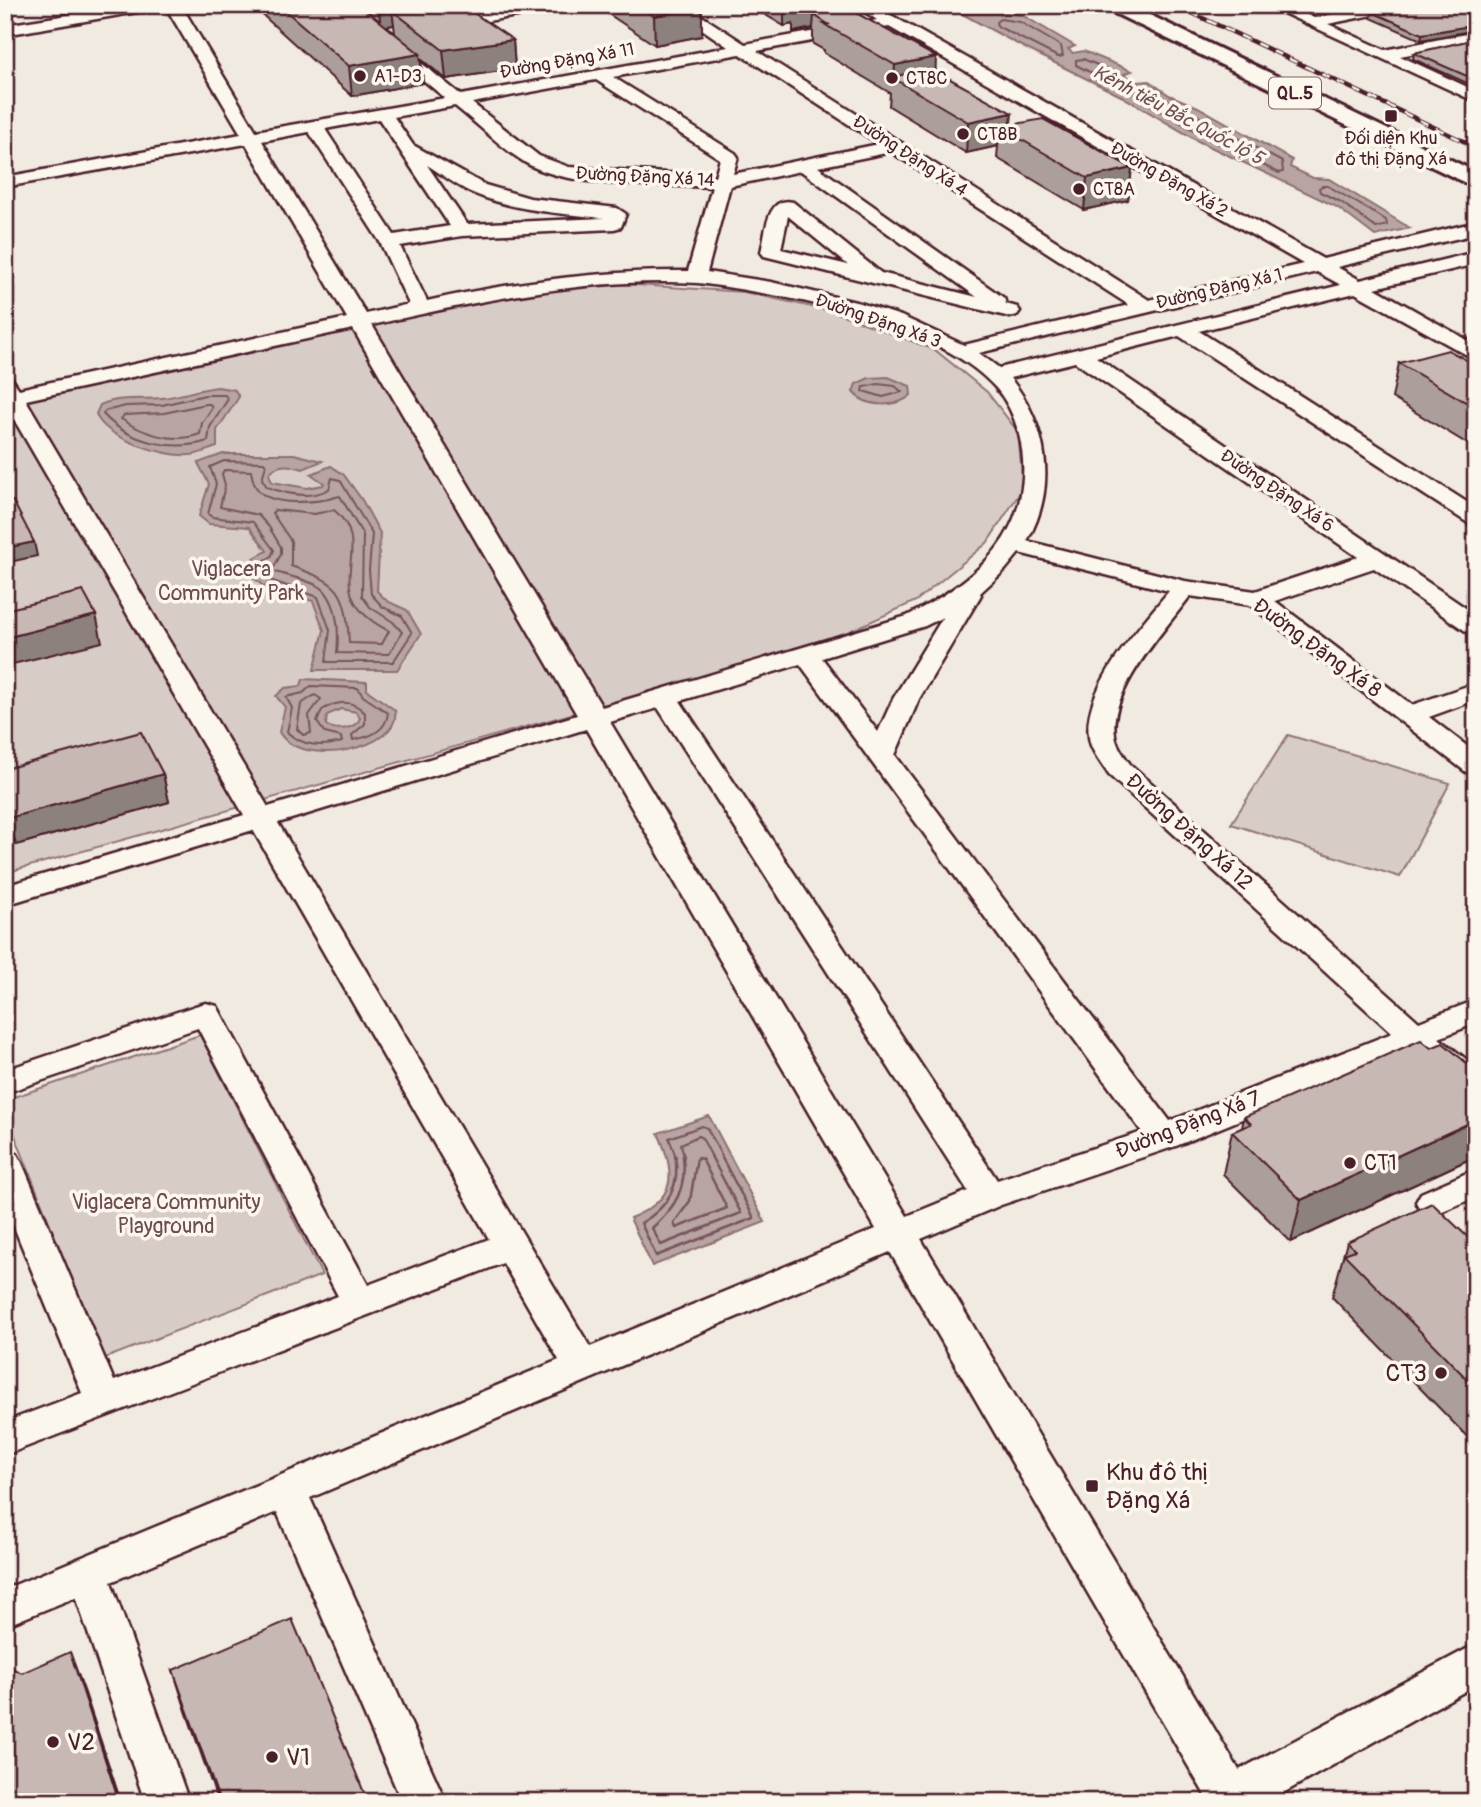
<svg xmlns="http://www.w3.org/2000/svg" width="1481" height="1807" font-family="Pangolin,sans-serif">
<style>
.green{fill:#d8ccc6;stroke:#917678;stroke-width:2}
.water{fill:#b8a4a2;stroke:#8c6f72;stroke-width:2;fill-rule:evenodd}
.lines{fill:none;stroke-linecap:round;stroke-linejoin:round}
.shore-far1{stroke:#76545b;stroke-width:2}
.shore{stroke:#76545b;stroke-width:2.5}
.minor-casing{stroke:#4a1f2b;stroke-width:5}
.highway-casing{stroke:#4a1f2b;stroke-width:6}
.minor{fill:#fbf7ec;fill-rule:evenodd}
.highway{fill:#fbf7ec;fill-rule:evenodd}
.rail-casing{stroke:#4a1f2b;stroke-width:4.5}
.rail{stroke:#fbf7ec;stroke-width:2.5;stroke-dasharray:9;stroke-linecap:butt}
.wall{fill:#ac9e9a;stroke:#4a1f2b;stroke-width:2;fill-rule:evenodd}
.shaded-wall{fill:#8c817d;stroke:#4a1f2b;stroke-width:2}
.building{fill:#c8b8b3;stroke:#4a1f2b;stroke-width:2}
.poi-dot{fill:#4a1f2b;stroke:#fbf7ec;stroke-width:2.5}
.labels{text-anchor:middle;dominant-baseline:central;stroke-width:7;stroke-linejoin:round;paint-order:stroke}
.far-street-label{font-size:18px;fill:#4a1f2b;stroke:#fbf7ec}
.far-poi-label{font-size:18px;fill:#4a1f2b;stroke:#fbf7ec;text-anchor:start}
.shield{fill:#fbf7ec;stroke:#7f6065;stroke-width:2}
.shield-label{font-size:19px;font-weight:bold;fill:#4a1f2b}
.far-water-label{font-size:19px;font-style:italic;fill:#704e55;stroke:#fbf7ec}
.park-label{font-size:21px;fill:#6e4a52;stroke:#fbf7ec}
.street-label{font-size:21px;fill:#4a1f2b;stroke:#fbf7ec}
.poi-label{font-size:21px;fill:#4a1f2b;stroke:#fbf7ec;text-anchor:start}
.near-poi-label{font-size:24px;fill:#4a1f2b;stroke:#fbf7ec;text-anchor:start}
</style>
<rect width="100%" height="100%" fill="#f0eae0"/>
<filter id="ink" filterUnits="userSpaceOnUse"><feTurbulence type="fractalNoise" baseFrequency=".0143" numOctaves="2"/><feDisplacementMap in="SourceGraphic" scale="14" xChannelSelector="R" yChannelSelector="G"/><feConvolveMatrix kernelMatrix="1 2 1 2 8 2 1 2 1" color-interpolation-filters="sRGB"/></filter>
<g filter="url(#ink)">
<path class="green" d="M622,284L744,292L835,312L935,350L987,392L1018,432L1023,488L987,543L916,601L824,643L5,873V406L517,293Z
M1288,735L1450,783L1400,877L1231,824Z
M200,1035L322,1275L103,1359L5,1110V1100Z"/>
<path class="water" d="M946,5H987L984,7L991,11L1022,15L1075,46L1068,49L1073,53L1084,51L1132,71L1124,74L1137,82L1149,81L1169,95L1198,107L1292,160L1290,167L1313,178L1329,179L1410,228L1375,236L1337,207L1198,141L1123,97L1021,46Z
M888,377L910,386L911,395C897,408 866,408 853,392L856,384L869,378Z
M218,387L235,390L239,397L217,430V447C209,449 198,455 190,455C165,457 105,439 96,414L100,405C121,396 141,400 162,398C181,396 198,389 218,387Z
M223,454H294L322,461L303,469C291,465 277,462 269,474L272,482L307,488L323,485L324,483L311,474L331,466L344,475L362,500L380,533L377,591L387,601L407,610L421,634L397,670H314L324,630L313,601L263,586L245,570L254,558L267,551L249,527L209,524L199,516L209,484L198,463Z
M303,679L367,682V690L395,710C403,749 300,770 279,732L285,707L276,696L285,688L301,686ZM341,709L356,712L360,718L358,722C349,730 336,731 326,725L327,715Z
M709,1116L765,1222L652,1266L630,1218C676,1200 677,1175 658,1133Z"/>
<g class="lines">
<path class="shore-far1" d="M1000,19L1020,22L1061,46L1063,56L1058,57L997,26L996,22Z
M1083,59L1117,73L1122,85L1117,86L1076,65V60Z
M1137,89H1148L1282,162L1283,172L1279,173L1202,135L1135,96Z
M1322,186H1328L1386,220L1387,225L1376,228L1341,202L1320,192L1319,188Z
M878,384L895,386L902,392L883,397L863,391L864,387Z
M205,395H225L228,399L210,427L208,441C172,452 128,442 103,414L105,411L126,406L162,405Z
M206,404H210L212,408L202,423L200,434C174,444 144,434 121,419L124,415L164,413Z
M224,461L264,462L266,465L262,479L267,487C286,494 310,500 329,489L332,478L340,480L372,534L369,570L371,594L383,607L402,616L412,633L393,662H326L330,630L318,597L267,579L257,571L258,564L271,557L274,550L253,522L212,517L208,514L216,484L210,467Z
M224,470L251,471C252,476 253,483 256,487C269,509 320,502 340,496L363,535L362,596L370,607L393,622L402,632L389,654L337,653C339,633 338,606 324,590C315,581 284,575 272,571L281,554V547L269,527L258,515L220,507L225,485L222,474Z
M275,510L314,514L334,510C380,548 312,593 389,631L382,644L349,643C346,589 340,583 291,566V541L272,513Z
M311,686L358,688L363,696L388,713C386,732 369,737 353,740L352,735L365,724V713C353,699 337,701 322,710L317,722L325,733L341,737L342,742C322,747 303,747 287,732L292,708L286,697L303,693Z
M315,695L321,699L309,715L311,733L303,735L297,729L301,704Z
M676,1157L669,1138L702,1126L707,1128L722,1157
M684,1157L681,1144L698,1136L702,1138L712,1157"/>
<path class="shore" d="M675,1156C681,1186 667,1208 641,1223L656,1256L754,1218L721,1156
M683,1156C687,1188 676,1207 652,1228L661,1245L741,1213L711,1156
M697,1158L702,1159L727,1208L676,1228L674,1223L690,1201Z"/>
<defs>
<path id="minor" d="M130,5H181L256,131L445,98L332,5H349L461,95L728,47L667,5H685L745,44L877,20L855,5H873L1323,259L1476,222V234L1337,267L1360,280L1476,252V264L1375,288L1476,345V360L1355,293L1199,331L1476,508V525L1468,523L1179,336L1096,357L1476,615V634L1467,632L1374,568L1275,601L1412,705L1476,683V700L1429,717L1476,753V774L1466,772L1250,605L1190,596C1165,630 1104,695 1116,740C1119,749 1125,757 1130,764L1419,1022L1476,1000V1023L1439,1038L1476,1067V1097L1464,1093L1411,1050L1176,1146L1001,1205L921,1239L1239,1770L1476,1644V1685L1267,1802H1202L1205,1795L890,1252L310,1498L446,1802H402L277,1512L111,1582L189,1802H145L76,1597L5,1626V1589L559,1360L503,1263L5,1455V1422L82,1393L5,1205V1151L17,1154L22,1163L114,1381L338,1296L198,1028L5,1093V1070L195,1006L206,1003L217,1006L368,1285L489,1239L253,830L5,905V886L244,815L5,404V377L12,379L19,389L347,318L246,144L5,187V177L241,134L166,7L5,35V25ZM889,27L1303,264L1149,300L757,51ZM740,54L879,144L733,174L738,157L735,153L613,77ZM596,80L720,159L715,176L569,167L539,156L472,103ZM455,106C478,124 501,148 526,163C569,189 661,184 712,187L688,271C600,270 513,282 427,301L400,246L462,236L614,229L621,227L626,214L617,208L530,198L485,185L413,145L394,117ZM379,119L450,226L394,235L325,129ZM309,132L380,242L409,304L366,314L262,141ZM891,152L1129,305L964,345L901,316L860,303L771,282L707,272L730,186L801,171L977,297L881,273L793,202C766,195 766,234 761,252L764,256L1010,317L1017,315L1020,311L1017,307L1006,304L1004,298L818,167ZM427,165C443,175 458,187 475,194C515,211 560,213 604,218L467,224ZM788,216L848,265L781,249ZM1317,272L1341,285L999,368L979,353ZM698,283C782,294 937,322 995,387C1018,413 1027,454 1022,487C1014,552 961,588 907,616L602,707L372,325C479,301 588,277 698,283ZM353,329L577,715L268,807L26,400ZM1075,362L1358,557L1255,591L1185,581L1027,541C1058,487 1048,425 1010,378ZM1019,553L1169,591C1140,627 1082,688 1089,737C1090,750 1102,764 1109,775L1392,1033L1170,1121L895,755L919,699L981,595L980,593L1005,570ZM943,617L893,699L878,732L822,658L925,626ZM800,664L1142,1132L997,1180L680,701ZM658,708L968,1191L907,1216L610,722ZM586,729L876,1229L590,1347L278,823Z
M528,5H564L557,9L442,29L434,24L442,19Z
M1266,5H1286L1314,18L1378,5H1409L1402,9L1328,24L1385,50L1476,32V42L1400,56L1476,91V102Z
M1476,1169V1197L1433,1215L1421,1211L1416,1202L1421,1193Z"/>
<path id="highway" d="M1103,5H1129L1476,172V188L1106,9Z"/>
</defs>
<use href="#minor" class="minor-casing"/>
<use href="#highway" class="highway-casing"/>
<use href="#minor" class="minor"/>
<use href="#highway" class="highway"/>
<defs>
<path id="rail" d="M1175,5L1476,147"/>
</defs>
<use href="#rail" class="rail-casing"/>
<use href="#rail" class="rail"/>
</g>
<path class="wall" d="M256,5H462L513,40L515,69L446,79L421,59L423,83L352,96L257,10ZM394,25L395,33L386,26Z
M595,5H697L702,36L655,45Z
M749,5H830L829,12L935,70L1011,125L1132,168L1128,200L1084,210L997,158L998,146L966,153L889,106L890,93L824,53V50L813,44V28L793,32V24L784,26Z
M1295,5H1361L1313,14Z
M1476,5V30L1421,40L1371,18L1372,12Z
M1476,39V87L1413,59L1414,53Z
M1399,363L1476,365V449L1392,398Z
M5,769L163,774L169,802L16,845L9,829L5,830Z
M1431,1048L1476,1071V1156L1291,1242L1223,1174L1232,1132L1242,1128L1244,1117Z
M1347,1242L1476,1245V1446L1332,1297Z
M173,1670L368,1802H218L186,1711Z"/>
<path class="shaded-wall" d="M378,5H441L392,10L394,25L381,27Z
M784,5H830L829,26L828,24L814,15L813,28L793,32V24L784,26Z
M1330,5H1361L1313,14L1314,8Z
M702,8V36L655,45L654,16Z
M1476,25V30L1421,40L1422,34Z
M513,40L515,69L446,79L443,50Z
M420,54L423,83L352,96L349,66Z
M936,57L935,87L894,79L895,65Z
M1012,113L1010,133L1000,127L998,146L966,153L968,122Z
M1132,168L1128,200L1084,210L1087,178Z
M34,542L37,556L5,563V548Z
M96,615L102,642L5,666V638Z
M163,774L169,802L16,845L9,818Z
M5,814L9,829L5,830Z
M1476,1120V1156L1291,1242L1301,1200Z
M70,1652L85,1693L121,1802H119Z"/>
<path class="building" d="M279,5H360L420,54L349,66Z
M423,5H462L513,40L443,50L392,10Z
M637,5H697L702,8L654,16Z
M1308,5H1330L1314,8Z
M1405,5H1476V25L1422,34L1372,12Z
M849,9L936,57L895,65L824,24H828L814,15Z
M1476,39V80L1414,53Z
M932,69L1012,113L968,122L891,77Z
M1043,119L1132,168L1087,178L1000,127Z
M1448,350L1476,365V408L1399,363Z
M13,501L34,542L5,548V502Z
M83,591L96,615L5,638V610Z
M141,732L163,774L9,818L5,810V769Z
M1421,1040L1431,1048L1443,1043L1476,1071V1120L1301,1200L1232,1132L1251,1124L1244,1117Z
M1432,1203L1476,1245V1388L1344,1254L1355,1250L1347,1242Z
M292,1619L368,1802H220L173,1670Z
M70,1652L119,1802H5V1665L22,1673Z"/>
</g>
<g class="poi-dot">
<circle cx="360" cy="76" r="7"/>
<circle cx="892" cy="78" r="7"/>
<rect x="1384" y="109" width="14" height="14" rx="3.5"/>
<circle cx="963" cy="134" r="7"/>
<circle cx="1079" cy="189" r="7"/>
<circle cx="1350" cy="1163" r="7"/>
<circle cx="1441" cy="1373" r="7"/>
<rect x="1085" y="1479" width="14" height="14" rx="3.5"/>
<circle cx="53" cy="1742" r="7"/>
<circle cx="272" cy="1757" r="7"/>
</g>
<g class="labels">
<g class="far-street-label">
<text transform="translate(567 61) rotate(-10)">Đường Đặng Xá 11</text>
<text transform="translate(910 156) rotate(33)">Đường Đặng Xá 4</text>
<text transform="translate(645 177) rotate(3)">Đường Đặng Xá 14</text>
<text transform="translate(1169 180) rotate(30)">Đường Đặng Xá 2</text>
<text transform="translate(1219 289) rotate(-13)">Đường Đặng Xá 1</text>
<text transform="translate(878 321) rotate(19)">Đường Đặng Xá 3</text>
<text transform="translate(1277 491) rotate(34)">Đường Đặng Xá 6</text>
</g>
<g class="far-poi-label">
<text x="374" y="76">A1-D3</text>
<text x="906" y="78">CT8C</text>
<text x="977" y="134">CT8B</text>
<text x="1391" y="138" text-anchor="middle">Đối diện Khu<tspan x="1391" dy="21">đô thị Đặng Xá</tspan></text>
<text x="1093" y="189">CT8A</text>
</g>
<rect class="shield" x="1269" y="77.5" width="52" height="31" rx="5"/>
<g class="shield-label">
<text x="1295" y="93">QL.5</text>
</g>
<g class="far-water-label">
<text transform="translate(1178 115) rotate(28)">Kênh tiêu Bắc Quốc lộ 5</text>
</g>
<g class="park-label">
<text x="231" y="569">Viglacera<tspan x="231" dy="24">Community Park</tspan></text>
<text x="166" y="1202">Viglacera Community<tspan x="166" dy="24">Playground</tspan></text>
</g>
<g class="street-label">
<text transform="translate(1317 648) rotate(36)">Đường Đặng Xá 8</text>
<text transform="translate(1189 832) rotate(42)">Đường Đặng Xá 12</text>
<text transform="translate(1188 1125) rotate(-21)">Đường Đặng Xá 7</text>
</g>
<g class="poi-label">
<text x="1364" y="1163">CT1</text>
</g>
<g class="near-poi-label">
<text x="1427" y="1373" text-anchor="end">CT3</text>
<text x="1106" y="1472">Khu đô thị<tspan x="1106" dy="28">Đặng Xá</tspan></text>
<text x="67" y="1742">V2</text>
<text x="286" y="1757">V1</text>
</g>
</g>
<rect width="1481" height="1807" fill="none" stroke="#fbf7ec" stroke-width="28"/>
<rect x="14" y="14" width="1453" height="1779" fill="none" stroke="#4a1f2b" stroke-width="2.5" filter="url(#ink)"/>
</svg>
